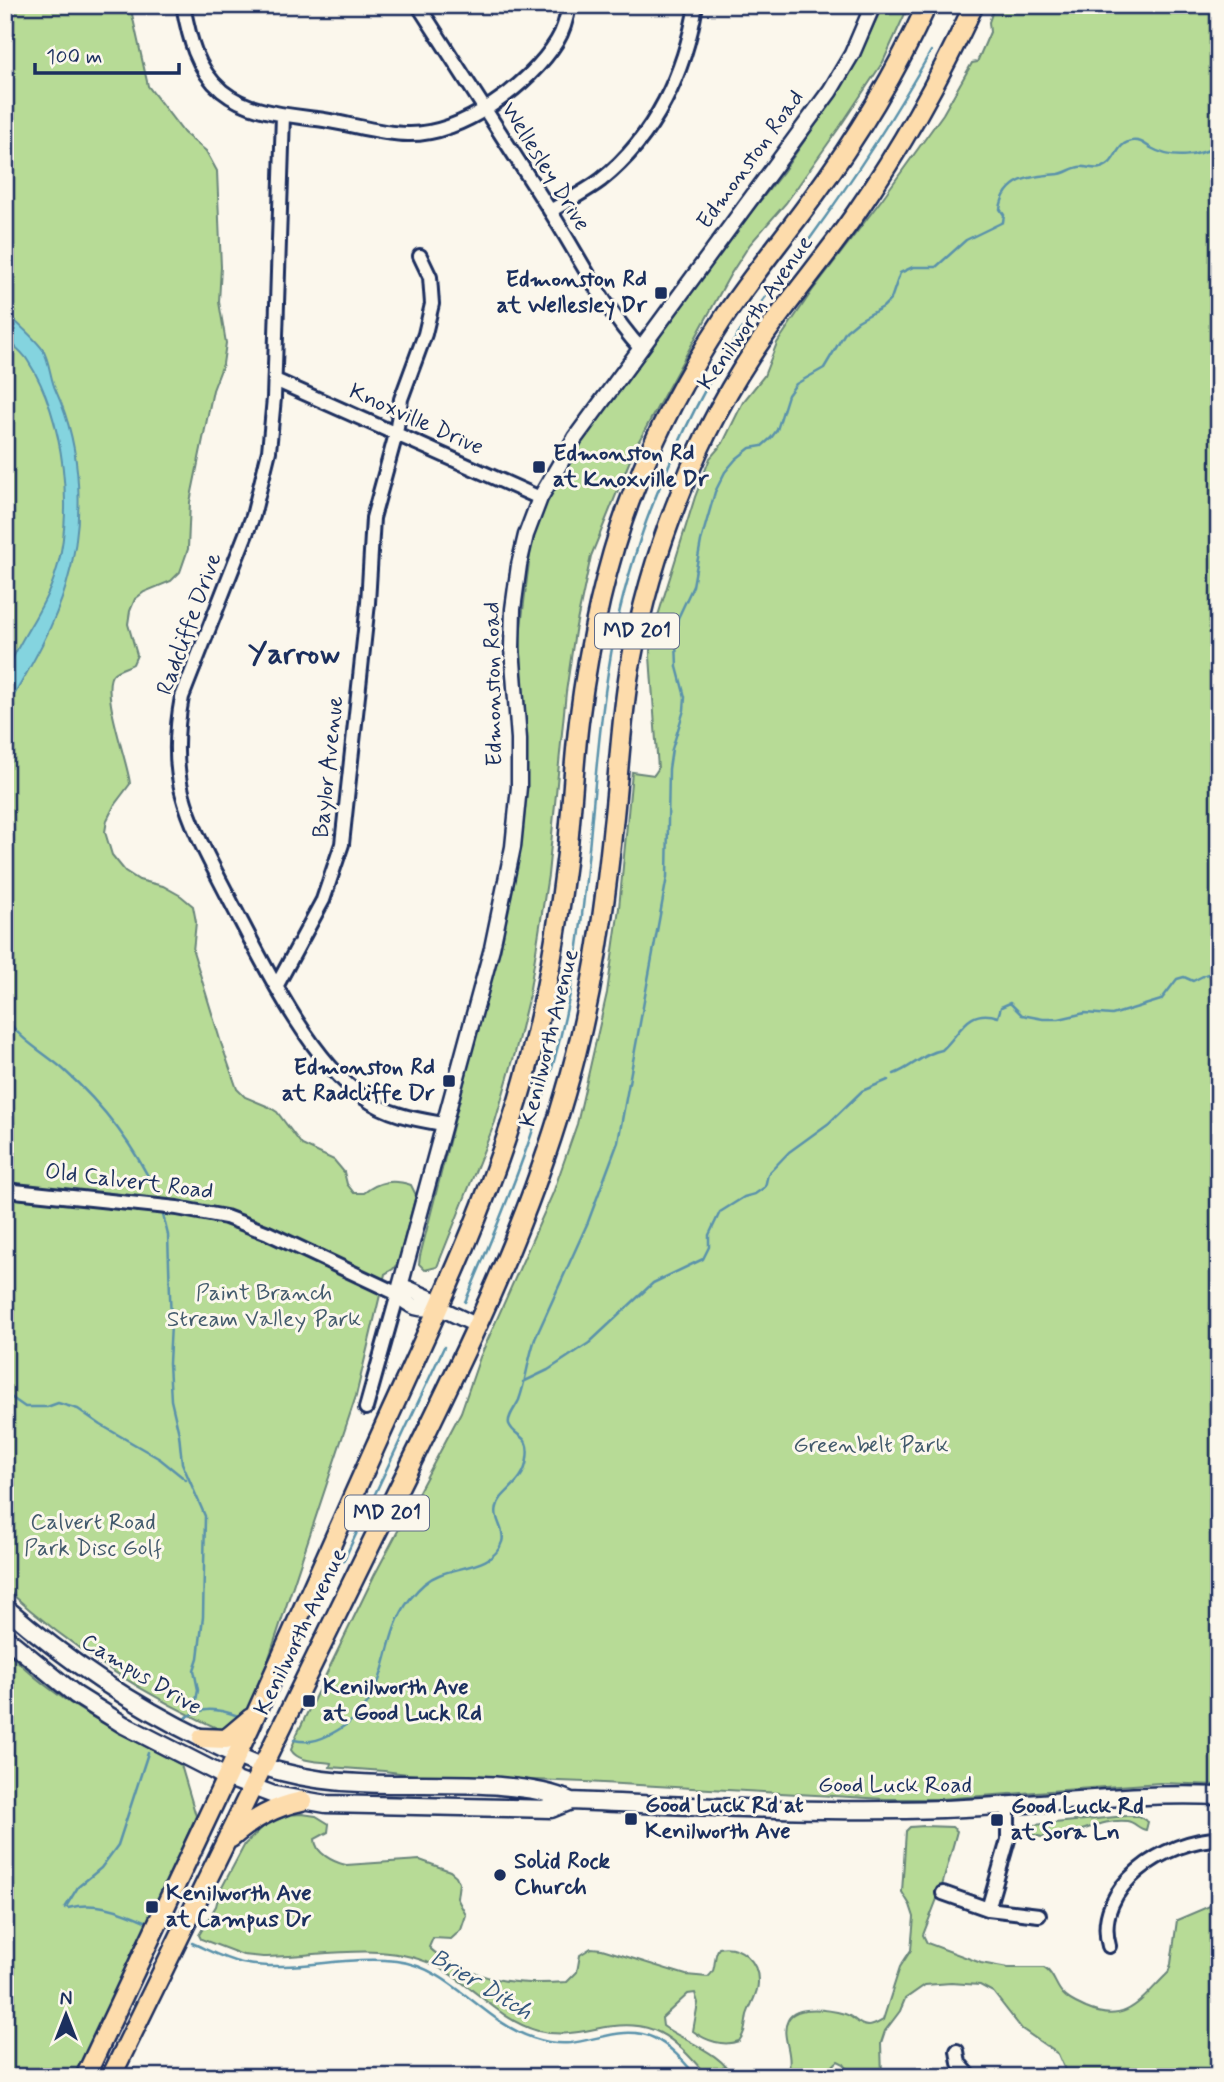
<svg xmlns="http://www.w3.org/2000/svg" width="1224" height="2082" font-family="Mynerve,sans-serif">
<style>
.green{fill:#b7db96;stroke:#69857a;stroke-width:2}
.water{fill:#84d4df;stroke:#5a92ab;stroke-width:2}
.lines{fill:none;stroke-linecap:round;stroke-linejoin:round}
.stream{stroke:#5a92ab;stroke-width:2.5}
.minor-casing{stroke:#1b2f5e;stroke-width:18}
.tertiary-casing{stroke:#1b2f5e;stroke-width:19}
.secondary-casing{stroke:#1b2f5e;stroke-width:21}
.primary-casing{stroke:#1b2f5e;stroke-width:23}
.minor{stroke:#fbf7ec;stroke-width:12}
.tertiary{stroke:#fbf7ec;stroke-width:14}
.secondary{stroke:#fbf7ec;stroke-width:16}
.primary{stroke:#fddcac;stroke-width:18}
.poi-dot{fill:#1b2f5e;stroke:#fbf7ec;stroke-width:2.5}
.labels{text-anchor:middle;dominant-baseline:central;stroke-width:6;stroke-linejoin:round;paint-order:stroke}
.shield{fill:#fbf7ec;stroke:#5e6b89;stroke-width:2}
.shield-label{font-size:21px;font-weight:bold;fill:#1b2f5e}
.street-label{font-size:23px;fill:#1b2f5e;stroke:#fbf7ec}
.poi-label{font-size:23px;font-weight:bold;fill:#1b2f5e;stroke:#fbf7ec;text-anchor:start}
.park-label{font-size:23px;fill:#425a6c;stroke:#fbf7ec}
.water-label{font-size:24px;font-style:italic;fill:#35587e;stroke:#fbf7ec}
.district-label{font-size:30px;font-weight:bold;fill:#1b2f5e;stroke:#fbf7ec}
</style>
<rect width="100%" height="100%" fill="#fbf7ec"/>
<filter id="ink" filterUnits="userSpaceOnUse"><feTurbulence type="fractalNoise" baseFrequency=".0143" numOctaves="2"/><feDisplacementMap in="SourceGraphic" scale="14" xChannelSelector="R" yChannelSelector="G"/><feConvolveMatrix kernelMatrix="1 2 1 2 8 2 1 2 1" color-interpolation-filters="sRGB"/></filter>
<g filter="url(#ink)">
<path class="green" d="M5,5H130L148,86L184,133L206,151L217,171L221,267L219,302L226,343L223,364L213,390L196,473L190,502L188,549L180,572L171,581L144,592L135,599L130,611L128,624L137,655L133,664C128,667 119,669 114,673C98,686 129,765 130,784L115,804L107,820L105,832L112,855L125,871L139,880L163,886L181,896L193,906L196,922L193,951L221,1043L237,1089L245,1097L269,1107L277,1112L302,1145L334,1160L344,1172L347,1184L354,1193H364C379,1181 393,1179 411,1185L416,1195L398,1263L393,1269L385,1274L356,1396L246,1727L232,1735C148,1698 73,1650 5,1588Z
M883,5H909L883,62L839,128L786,203L750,244L730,275L635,448L591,556L575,631L566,692L548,875L529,995L515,1053L495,1122L437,1267L425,1270L419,1264L420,1256L504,925L518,861L525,810L526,746L520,635L532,538L541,507L554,483L599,414L720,252L783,172L835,96L869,35Z
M995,5H1219V1785L1160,1783L940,1799H885L585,1782L423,1776L384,1771L330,1767L331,1763C317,1761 298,1762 291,1750L297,1734L374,1576L461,1412L480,1357L553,1193L577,1124L607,993L619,908L632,772L654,775L658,769L650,656L652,635L695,497L710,458L723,443L743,402L764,376L777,343L812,291L882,199L943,114L972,63L977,62L990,32L989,22Z
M5,1648C50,1699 121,1734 181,1765L196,1816L79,2077H5Z
M302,1814L316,1816L329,1824L328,1832L315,1839C315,1853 333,1862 346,1865L420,1860L450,1871L456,1876L459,1883L457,1898L466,1915L461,1930L451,1939L433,1938L429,1947C434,1953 440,1956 447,1960C484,1983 525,1985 567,1982L577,1972L580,1955L591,1948L602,1949L686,1975L708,1977C718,1970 712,1957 719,1948C740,1944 759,1961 758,1983C758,1994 750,2005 747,2015C745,2025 746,2032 739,2041C724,2047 706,2041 693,2031L698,2003L695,1993L688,1994L662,2018L663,2026C680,2039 728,2056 731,2077H708C671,2035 654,2017 595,2029C575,2033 558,2036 538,2031C499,2020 474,1986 440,1968C387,1939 320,1957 263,1957L243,1955L201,1939L199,1935L216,1906L220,1891L245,1844L263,1827L287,1815Z
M1126,1816H1138L1148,1822L1146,1830C1138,1829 1135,1822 1127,1821C1094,1817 1060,1850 1027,1832L1029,1826L1034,1825Z
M924,1826L952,1827L957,1831L942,1886L923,1935L927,1943L981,1963L1008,1968H1044C1054,1973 1055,1986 1063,1994C1069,2001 1078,2004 1086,2008C1127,2026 1141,1999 1168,1973L1171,1964L1177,1920L1210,1906L1219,1896V2003L1215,2014L1219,2031V2077H1068L1058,2054L1022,2029L993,1992L980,1985L951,1983L925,1985L905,1999L900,2011L885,2031L881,2043L882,2077H853L844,2064L838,2061C819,2079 821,2076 795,2077L789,2068C793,2052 780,2035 788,2020C796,2004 831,2010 845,2014C855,2017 857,2025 868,2026C874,2026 878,2023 883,2020L900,1967L911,1950L914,1917L910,1905L902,1892L906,1831L910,1827Z"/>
<path class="water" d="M5,312C14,320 37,341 43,350C50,362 50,379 56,391C83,450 85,524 66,586C53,630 28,671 5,711C5,700 3,684 6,674C18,640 43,612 54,578C76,516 64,416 28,361C23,352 13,345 5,338Z"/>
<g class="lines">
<path class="stream" d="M5,1015C17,1039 45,1053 64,1070C103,1105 135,1147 157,1194
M894,1074C911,1068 924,1053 942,1050C961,1033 967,1007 998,1017L1001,1007L1010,1003L1022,1015L1043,1019H1059L1085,1013L1112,1015L1161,1000L1177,979L1184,977L1193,981L1207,974L1219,981
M163,1215L168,1235L171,1324L169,1363L171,1400L179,1434L182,1463L205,1516L203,1617L198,1658L194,1670L198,1690L194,1712
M465,1302C512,1193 556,1083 575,966C592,862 593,757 611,654C618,610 631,565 646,522C668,463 695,404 728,350C752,311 782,277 809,240C853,179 894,117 931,51
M523,1382L548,1370L589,1343L653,1283L703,1259L709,1247V1235L720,1212L744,1197L755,1194L765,1187L768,1174L789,1152L829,1123L862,1091L888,1080
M5,1393L25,1407H47L58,1403L78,1409L101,1425L160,1459L186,1480
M343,1562L444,1347
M183,1720C201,1706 217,1708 238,1716
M294,1740C311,1744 323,1739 338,1730C396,1696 376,1644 410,1599C417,1590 428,1579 439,1575C459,1566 494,1568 502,1542C506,1530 493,1520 497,1507C500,1491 524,1485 527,1459C531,1433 515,1439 509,1424C507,1417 516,1407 519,1400C526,1381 528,1359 535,1339L588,1222L618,1142L667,877L669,769L672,749L684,710L685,697L677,667L676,641L678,618L693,586L701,541L715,492L725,472L736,459L750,448L762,446L771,438L777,430L788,395L796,384L824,368L846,331L858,321L883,307L891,299L900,273L913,267H936L966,240L1003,222L1004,215L1000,209C1005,177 1033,176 1059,174C1066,173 1072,168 1079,167C1086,166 1094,170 1100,168C1117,165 1115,143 1132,141C1141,140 1144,144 1151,148C1174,161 1197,156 1219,146
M65,1908L78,1887L101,1868L118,1845L148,1753
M68,1908C96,1901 120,1910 145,1921
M192,1943C208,1950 224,1959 242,1963C292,1973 345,1955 396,1961C451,1967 483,2022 533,2038C545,2042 558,2044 570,2043C598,2040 626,2025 654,2038C671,2046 685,2063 697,2077"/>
<defs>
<path id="minor" d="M183,5C189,37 196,69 222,91C250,114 290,115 324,120C351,124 380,134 408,134C462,135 530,85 557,41C564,30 567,17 569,5
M418,5C461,73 506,141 549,209C579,256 603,307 640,348
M283,115L274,398L269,451L253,516L182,697C176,729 174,760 182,792C192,831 214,868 232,904C263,963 309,1059 363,1097C388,1115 414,1119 443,1124
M550,211C567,201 585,192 601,180C655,137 685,72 696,5
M275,380L540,498
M277,985L323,900L342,844L368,603L373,518L396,434L401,399L425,334L432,304L430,277L420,256
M5,1190L177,1208L226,1217L268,1233L398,1294L366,1408
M943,1893L988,1909L1039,1915
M988,1909L1008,1840V1805
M1109,1946C1092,1887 1167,1839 1219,1839
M957,2051L959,2063L971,2077"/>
<path id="tertiary" d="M398,1294L492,948L513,847L519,787V739L512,648L513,609L519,565L526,535L540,498L575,438L830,91L852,54L873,5
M398,1294L407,1288L432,1299L438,1307L476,1325
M398,1294C409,1308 421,1311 438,1307"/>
<path id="secondary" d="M5,1607C66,1660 131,1704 203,1739C229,1752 254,1765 282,1772C308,1779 334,1782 360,1783C419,1787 520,1777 571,1801C695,1806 819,1813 943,1809C1035,1806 1126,1792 1219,1796
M5,1637L76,1695L124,1725L226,1777L274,1795L326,1804L551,1809L571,1801"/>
<path id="primary" d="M202,1738L226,1739L251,1718
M231,1838C253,1819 273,1807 302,1801
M85,2077C139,1960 196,1844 250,1727C292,1635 333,1541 375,1447C426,1334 482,1221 518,1101C543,1018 558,932 568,845C572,804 574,762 579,721C589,642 605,564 634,490C657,430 688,372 723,319C750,278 782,240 811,200C856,139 895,75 927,5
M111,2077C198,1899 284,1722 371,1544C443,1398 520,1251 565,1094C591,1007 604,916 613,825C619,772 621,719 630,667C641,607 658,548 681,492C703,435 732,381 767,332C796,291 828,254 856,213C903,145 939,80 974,5"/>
</defs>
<use href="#minor" class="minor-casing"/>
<use href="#tertiary" class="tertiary-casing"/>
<use href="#secondary" class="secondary-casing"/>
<use href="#primary" class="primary-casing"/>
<use href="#minor" class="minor"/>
<use href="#tertiary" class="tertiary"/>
<use href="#secondary" class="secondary"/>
<use href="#primary" class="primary"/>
</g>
</g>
<g class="poi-dot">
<rect x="654" y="286" width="14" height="14" rx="3.5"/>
<rect x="532" y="460" width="14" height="14" rx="3.5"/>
<rect x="442" y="1074" width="14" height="14" rx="3.5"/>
<rect x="302" y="1694" width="14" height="14" rx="3.5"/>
<rect x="624" y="1812" width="14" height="14" rx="3.5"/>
<rect x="990" y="1813" width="14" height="14" rx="3.5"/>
<circle cx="500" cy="1875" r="7"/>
<rect x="145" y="1900" width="14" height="14" rx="3.5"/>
</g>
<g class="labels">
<g class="shield">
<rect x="595" y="613.5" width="84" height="35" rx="5"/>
<rect x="345" y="1495.5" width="84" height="35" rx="5"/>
</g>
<g class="shield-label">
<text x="637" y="631">MD 201</text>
<text x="387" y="1513">MD 201</text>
</g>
<g class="street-label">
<text transform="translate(751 160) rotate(-54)">Edmonston Road</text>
<text transform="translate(545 167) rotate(58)">Wellesley Drive</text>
<text transform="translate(756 313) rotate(-55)">Kenilworth Avenue</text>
<text transform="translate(416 420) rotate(24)">Knoxville Drive</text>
<text transform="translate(190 624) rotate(-70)">Radcliffe Drive</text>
<text transform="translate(494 684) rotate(-91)">Edmonston Road</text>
<text transform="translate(329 767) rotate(-84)">Baylor Avenue</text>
<text transform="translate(550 1038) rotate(-76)">Kenilworth Avenue</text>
<text transform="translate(129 1182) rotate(7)">Old Calvert Road</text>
<text transform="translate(301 1632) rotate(-64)">Kenilworth Avenue</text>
<text transform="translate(141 1675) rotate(31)">Campus Drive</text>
<text x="895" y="1786">Good Luck Road</text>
</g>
<g class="poi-label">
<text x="647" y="280" text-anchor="end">Edmonston Rd<tspan x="647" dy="26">at Wellesley Dr</tspan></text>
<text x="553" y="454">Edmonston Rd<tspan x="553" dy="26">at Knoxville Dr</tspan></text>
<text x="435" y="1068" text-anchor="end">Edmonston Rd<tspan x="435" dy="26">at Radcliffe Dr</tspan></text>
<text x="323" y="1688">Kenilworth Ave<tspan x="323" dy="26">at Good Luck Rd</tspan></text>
<text x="645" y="1806">Good Luck Rd at<tspan x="645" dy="26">Kenilworth Ave</tspan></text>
<text x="1011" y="1807">Good Luck Rd<tspan x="1011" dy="26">at Sora Ln</tspan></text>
<text x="514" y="1862">Solid Rock<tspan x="514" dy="26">Church</tspan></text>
<text x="166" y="1894">Kenilworth Ave<tspan x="166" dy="26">at Campus Dr</tspan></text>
</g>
<g class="park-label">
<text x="264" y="1294">Paint Branch<tspan x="264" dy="26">Stream Valley Park</tspan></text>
<text x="871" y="1446">Greenbelt Park</text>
<text x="93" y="1523">Calvert Road<tspan x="93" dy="26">Park Disc Golf</tspan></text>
</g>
<g class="water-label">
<text transform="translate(481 1985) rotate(31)">Brier Ditch</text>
</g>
<g class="district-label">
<text x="294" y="654">Yarrow</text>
</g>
</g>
<rect width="1224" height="2082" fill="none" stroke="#fbf7ec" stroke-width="28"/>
<rect x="14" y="14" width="1196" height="2054" fill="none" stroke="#1b2f5e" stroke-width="2.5" filter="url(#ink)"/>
<g transform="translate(66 2015)" stroke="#fbf7ec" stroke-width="5" paint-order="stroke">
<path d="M0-5L12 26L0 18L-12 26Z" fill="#1b2f5e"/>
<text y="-10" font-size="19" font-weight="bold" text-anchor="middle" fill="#1b2f5e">N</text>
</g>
<path d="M35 63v10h144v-10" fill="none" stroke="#1b2f5e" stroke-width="3.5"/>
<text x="46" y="63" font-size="21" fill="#1b2f5e" stroke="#fbf7ec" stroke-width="5" paint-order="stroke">100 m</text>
</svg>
